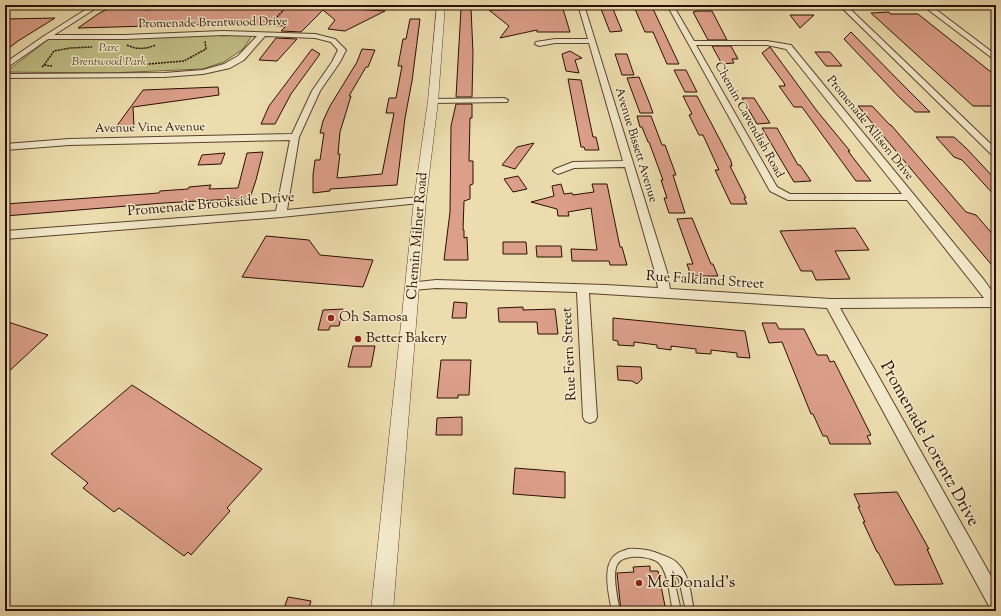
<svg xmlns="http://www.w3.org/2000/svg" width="1001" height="616" font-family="'Sorts Mill Goudy',serif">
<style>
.green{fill:#c0be85;stroke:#746642}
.building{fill:#dc9f8a;stroke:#290f00}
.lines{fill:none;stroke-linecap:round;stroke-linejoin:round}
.service-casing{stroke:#5a422c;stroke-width:2}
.minor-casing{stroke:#5a422c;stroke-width:2}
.tertiary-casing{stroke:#5a422c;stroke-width:1}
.path{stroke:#290f00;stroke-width:1.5;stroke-dasharray:2 1;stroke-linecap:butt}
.service{fill:#f3e9ca;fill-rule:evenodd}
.minor{fill:#f3e9ca;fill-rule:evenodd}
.tertiary{fill:#f3e9ca;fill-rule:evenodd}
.poi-dot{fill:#8f2418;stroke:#f3e9ca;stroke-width:1.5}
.labels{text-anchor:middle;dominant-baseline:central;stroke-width:3;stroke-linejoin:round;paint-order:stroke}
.far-street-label{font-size:12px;fill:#290f00;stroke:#f3e9ca}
.far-park-label{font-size:12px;font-style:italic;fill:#5e4c2f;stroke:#f3e9ca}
.street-label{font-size:14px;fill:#290f00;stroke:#f3e9ca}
.poi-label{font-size:14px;fill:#290f00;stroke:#f3e9ca;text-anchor:start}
.near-street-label{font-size:17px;fill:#290f00;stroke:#f3e9ca}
.near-poi-label{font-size:17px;fill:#290f00;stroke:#f3e9ca;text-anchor:start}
</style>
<rect width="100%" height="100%" fill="#edddae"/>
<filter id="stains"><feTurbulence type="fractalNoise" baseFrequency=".005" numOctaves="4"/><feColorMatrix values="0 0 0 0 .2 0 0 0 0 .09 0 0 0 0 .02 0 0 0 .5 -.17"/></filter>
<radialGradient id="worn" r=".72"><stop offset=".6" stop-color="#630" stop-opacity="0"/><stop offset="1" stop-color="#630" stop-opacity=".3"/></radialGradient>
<path class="green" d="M253,34L243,49L224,62L202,69L109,73L6,72L50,38Z"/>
<path class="building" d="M155,5H288L385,11L345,31L328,29L335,20L323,10L301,32L281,31L286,26L222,24L78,28L98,14L111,7L149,10Z
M471,8L473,53L472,97H456L461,9Z
M563,9L570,32H537V30L500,38L509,26L489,10Z
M601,9H613L622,31L610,32Z
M635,9H653L679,64H667L653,32H645Z
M698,11H712L727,40H708L693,12Z
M889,12L890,14H918L996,76V106H973L871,13Z
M790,15H814L800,28Z
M55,18L18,41L5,51V19Z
M410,19H420L412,81L405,118L397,185L330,189V191L313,193V175L315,160H320L324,133H320L323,121L330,106L357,62L362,49L375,50L368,67H366L349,96H351L340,132L338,154H340L337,178L382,174L394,113H386L389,98H396L402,66H398L403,39H406Z
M851,32L904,86L930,112H915L899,97L844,39Z
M276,38L297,39L277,61L259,60Z
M712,46H731L738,59H732L734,63L722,64Z
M770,47L817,111L850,151H848L871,181H856L802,107H794L779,86H785L784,83L762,53Z
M312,49L320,54L291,94L275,124H261L269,106Z
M570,51L582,58L575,60L579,73L566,71L562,54Z
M815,52H830L842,66H826Z
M615,54H627L634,75H622Z
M674,70H686L697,92H685Z
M639,77L649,102L653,113H640L627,78Z
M568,79L581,80L593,137H596L599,150H585L584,147H581Z
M218,87L219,95L133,107L134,127H116L143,90Z
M683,96H697L731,161L732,166H730L746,198H744L747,204H731L715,170H719L703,135H699L689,115L692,114Z
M742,98H754L770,123L757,124Z
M456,104H472V118H470L469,161H473V184L470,185V199L464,201L463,230H464V238L467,237L468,260H444L450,212L451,126Z
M858,106H872L890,125H891L966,212L976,215L996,238V270Z
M637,116H651L662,145H665L676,175H673L685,213H669L664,198H667L661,180H663L649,142H648L642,127H640Z
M762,128H777L798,165H800L811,181L794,182Z
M936,137H954L966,148L996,180V197L962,160L954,157Z
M534,143L515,169L502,165L517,147Z
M263,152L256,180L250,198L164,203L5,216V204L159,193L160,191L188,189L189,187L211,185L209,189L238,188L247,153Z
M225,153L221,164L198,165L202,155Z
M518,176L527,189L513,192L504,179Z
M561,184L564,194L572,193L573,195L594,192L592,184H607L620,247H622L627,265H610L609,261H572L571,249L597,250L591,208L568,212L569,216H558L557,209L531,202L554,196L552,186Z
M692,218L711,264H713L718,276H691L687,264H693L677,219Z
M855,228L869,250L835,251L850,279L816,280L812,271H801L780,231Z
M266,236L309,240L320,255L373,260L363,287L242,277Z
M503,242H526L527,254H503Z
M536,246H561L562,257H537Z
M454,302L467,303L466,318H452Z
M523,307V310L555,309L558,334H538L537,322H499L498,308Z
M343,309L339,326H330L329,330H318L323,310Z
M613,318L745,331L750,358L737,357V353L711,350V354L696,353V349L671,346V350L657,348V345L634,342V346L618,345V341L613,340Z
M5,321L48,335L5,375Z
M762,323H776L779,329H804L817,355H827L830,362L834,361L871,435L867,436L871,444H830L827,436H823L813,414H811L782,342L769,343Z
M353,346H375L371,367H348Z
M441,360H471L469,395H458V398H437Z
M617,366L641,367L642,379L637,384L632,381L618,380Z
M132,385L262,469L227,508L230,511L191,555L188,552L184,556L119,508L114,512L83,488L88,483L51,454Z
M462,417V435H436L437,418Z
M515,468L565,472V498L513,494Z
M897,492L929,549H927L943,584L895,585L878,552H877L863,522H865L858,507H860L854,494Z
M650,566V571H658L666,611H621L617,573L634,572L633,567Z
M288,597L311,601L308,611H283Z"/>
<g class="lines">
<defs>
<path id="service" d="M628,549C640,548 651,550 662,555C668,557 674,559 678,564C690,575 691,596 694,611H686L679,580L672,570L681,611H673C670,599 669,580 663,569C661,565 658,561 654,560C645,556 622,554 617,565C612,574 618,601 620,611H612C609,596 602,567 614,556C618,552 623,551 628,549Z"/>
<path id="minor" d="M93,5H101L54,35H124L223,31L315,34L335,39L346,50L340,62L320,91L299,137L287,210L420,197L425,200L420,203L281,217L5,239V231L276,211L290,140L69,145L5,150V144L69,139L292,134L312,91L332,62L338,50L331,42L315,38L265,36L244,60L230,68L203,74L164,77L5,78V74L164,73L203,70L224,64L238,56L257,36L223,35L124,39H48L5,69V63L44,36Z
M578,5H584L667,272L670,289L831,299L984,298L907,200H788L770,191L667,5H673L694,41H767L791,45L984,280L996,297V307L840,308L996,585V611L990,608L827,308L589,293L597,417L595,421L590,423L585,421L583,417L577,292L436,288L413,290L409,289L407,286L409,283L436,280L606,285L658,288L655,272L625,167L574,168L558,174L553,171L555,169L573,162L623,161L589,43H555L539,46L535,44L536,42L555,39H588ZM696,45H767L786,49L902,194H790L777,187Z
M814,5H996V9L934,8L996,55V61L926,8L848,7L996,149V157L993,156L841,7H817Z
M504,98L508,100L507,102L433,103L429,101L433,99Z"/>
<path id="tertiary" d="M437,5H445L438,101L426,200L393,611H371L414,200L428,101Z"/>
</defs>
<use href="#service" class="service-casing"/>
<use href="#minor" class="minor-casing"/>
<use href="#tertiary" class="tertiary-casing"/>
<path class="path" d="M269,26L288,5
M127,45C137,50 146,49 156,45
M44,65L54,51L70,48L92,47
M137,65L184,61L206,49L205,41
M42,67L44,65L52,66"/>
<use href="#service" class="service"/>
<use href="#minor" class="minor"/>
<use href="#tertiary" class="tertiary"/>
</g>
<g class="poi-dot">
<circle cx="331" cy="318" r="4"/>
<circle cx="358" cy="339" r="4"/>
<circle cx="639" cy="583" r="4"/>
</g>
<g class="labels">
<g class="far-street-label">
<text transform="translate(213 23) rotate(-1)">Promenade Brentwood Drive</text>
<text transform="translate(749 120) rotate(61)">Chemin Cavendish Road</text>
<text transform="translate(150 128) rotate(-1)">Avenue Vine Avenue</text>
<text transform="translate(870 128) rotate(51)">Promenade Allison Drive</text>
<text transform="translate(636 145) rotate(73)">Avenue Bissett Avenue</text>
</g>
<g class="far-park-label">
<text x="109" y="48">Parc<tspan x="109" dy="14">Brentwood Park</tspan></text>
</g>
<g class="street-label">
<text transform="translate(211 205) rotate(-5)">Promenade Brookside Drive</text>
<text transform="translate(418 236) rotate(-85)">Chemin Milner Road</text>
<text transform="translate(705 281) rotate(4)">Rue Falkland Street</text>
<text transform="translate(570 354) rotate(-93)">Rue Fern Street</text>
</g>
<g class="poi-label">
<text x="339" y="318">Oh Samosa</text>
<text x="366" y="339">Better Bakery</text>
</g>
<g class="near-street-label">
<text transform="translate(929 444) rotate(61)">Promenade Lorentz Drive</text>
</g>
<g class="near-poi-label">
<text x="647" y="583">McDonald's</text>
</g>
</g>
<rect width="1001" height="616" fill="none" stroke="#edddae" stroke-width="20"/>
<rect x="6" y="6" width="989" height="604" fill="none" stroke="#290f00" stroke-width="2"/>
<rect x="10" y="10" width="981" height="596" fill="none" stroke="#290f00"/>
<rect width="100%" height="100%" filter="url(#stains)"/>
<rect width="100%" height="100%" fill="url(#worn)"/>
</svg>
